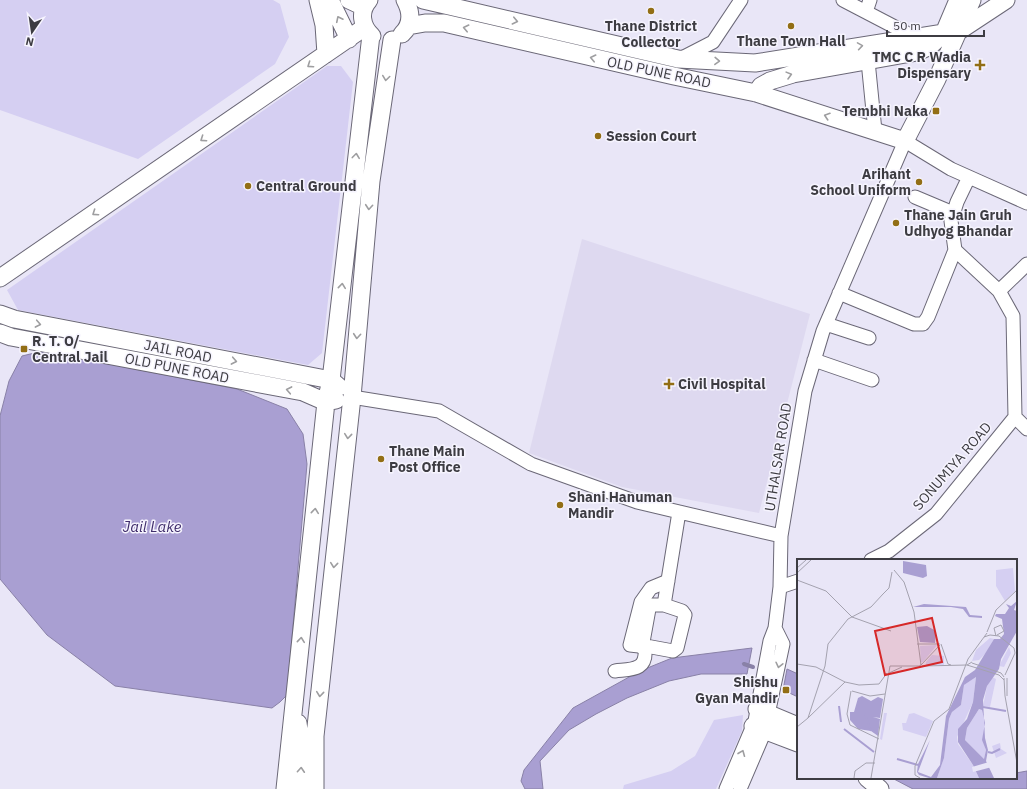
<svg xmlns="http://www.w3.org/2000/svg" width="1027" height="789" font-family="'IBM Plex Sans',sans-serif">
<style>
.built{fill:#ded9f0}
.green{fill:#d5cff2}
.water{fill:#a99fd2;stroke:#8981a7}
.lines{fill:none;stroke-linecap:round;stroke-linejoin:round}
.stream{stroke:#8981a7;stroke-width:4}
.minor-casing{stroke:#6b6877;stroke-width:15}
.major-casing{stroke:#6b6877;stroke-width:19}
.minor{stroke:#fff;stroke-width:13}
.major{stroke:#fff;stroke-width:17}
.oneway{stroke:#9e9ea0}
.poi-dot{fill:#926e15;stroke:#f6f4fe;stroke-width:1.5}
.labels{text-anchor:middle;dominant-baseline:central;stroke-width:3;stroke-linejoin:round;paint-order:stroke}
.poi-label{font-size:14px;font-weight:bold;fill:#3d3c42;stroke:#f6f4fe;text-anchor:start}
.street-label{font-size:14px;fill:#3d3c42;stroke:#f6f4fe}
.water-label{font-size:15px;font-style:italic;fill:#402e6c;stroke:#f6f4fe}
.inset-river{fill:none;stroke:#a99fd2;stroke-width:2}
.inset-road{fill:none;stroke:#a4a2af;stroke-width:1}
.view{fill:#d62828;fill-opacity:0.15;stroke:#d62828;stroke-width:2}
.inset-edge{fill:none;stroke:#3d3c42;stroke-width:2}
</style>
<rect width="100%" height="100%" fill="#e9e6f7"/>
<path class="built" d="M582,239L810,314L759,513L622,487L529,453Z"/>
<path class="green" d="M0,0H273L280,4L289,37L275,64L138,159L0,110Z
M327,66H341L353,82L322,353L308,365L18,310L7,290Z
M743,715L742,731L716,789H623L624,785L671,771L695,756L714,720Z"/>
<path class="water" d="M43,351L237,389L287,409L303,434L307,464L287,695L280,702L272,708L115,686L47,635L0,579V416L9,381L22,356Z
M752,648L747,674H701L669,681L627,698L596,714L569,730L540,761L543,789H525L521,781L524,770L573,708L640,671L672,658Z
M787,669L798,674V697L783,690Z
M1027,771V789H913L892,778H1016V773Z"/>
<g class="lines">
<path class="stream" d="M744,664L753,667"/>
<defs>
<path id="minor" d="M843,0L866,12L870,0
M866,12L914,37
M680,59L713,42L741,0
M868,61L875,131
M915,197L953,213
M955,250L999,291L1013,316L1015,417
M999,291L1027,264
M839,293L914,324H923L928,317L955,250L951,221L957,202L969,177
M826,324L869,338
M814,360L872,380
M352,397L439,411L531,464L637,502L781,536
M1015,417L1027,429
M871,560L889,551L936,514L1015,417
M780,587L798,581
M664,605H652L649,609L643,642L646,646L673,651L677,648L685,615L682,611L664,605L679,512
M615,671C631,669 647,671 645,649L639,646L630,645L641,602L651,588L668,581
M726,789L755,721L770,641L775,628
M740,789L764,733L783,644L775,628L780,587L781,536L805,391L823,331L905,141L951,169L1027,203"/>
<path id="major" d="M318,0L324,25L326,54
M330,0L349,39
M349,0L364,7
M369,0C359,11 361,26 372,36
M423,0L678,59L755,63L944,33L958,0
M408,26L425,23H444L674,76L756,93L905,141L937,79L972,0
M959,31L1006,0
M402,34C413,24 411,11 405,0
M756,93L761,86L770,81L793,74L917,52L930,46L944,33
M0,278L365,27
M0,314L14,319L331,380L339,387
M0,333L11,337L303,392L326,402L336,400
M757,709L798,726
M298,723L302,752L299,789
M753,726L798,743
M867,778L880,789
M285,789L326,402L331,380L371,35
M315,789V736L352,397L371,181L392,40"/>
</defs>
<use href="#minor" class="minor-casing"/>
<use href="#major" class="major-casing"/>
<use href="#minor" class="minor"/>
<use href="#major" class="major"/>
</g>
<defs><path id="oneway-chevron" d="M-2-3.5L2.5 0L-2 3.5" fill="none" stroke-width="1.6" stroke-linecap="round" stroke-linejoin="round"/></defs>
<g class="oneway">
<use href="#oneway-chevron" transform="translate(339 19) rotate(-116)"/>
<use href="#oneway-chevron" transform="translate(515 21) rotate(13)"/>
<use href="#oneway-chevron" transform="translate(466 28) rotate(-167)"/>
<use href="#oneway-chevron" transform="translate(860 46) rotate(-9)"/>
<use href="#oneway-chevron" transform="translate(593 58) rotate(-167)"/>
<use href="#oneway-chevron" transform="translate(717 61) rotate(2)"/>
<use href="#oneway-chevron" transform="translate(310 65) rotate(146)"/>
<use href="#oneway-chevron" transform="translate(789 75) rotate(-15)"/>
<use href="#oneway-chevron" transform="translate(386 78) rotate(98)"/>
<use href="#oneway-chevron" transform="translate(827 116) rotate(-162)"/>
<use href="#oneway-chevron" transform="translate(203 139) rotate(146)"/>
<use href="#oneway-chevron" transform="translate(356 156) rotate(-83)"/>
<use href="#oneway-chevron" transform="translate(369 207) rotate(95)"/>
<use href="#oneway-chevron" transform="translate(95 213) rotate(146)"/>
<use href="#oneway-chevron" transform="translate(342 286) rotate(-84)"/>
<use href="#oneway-chevron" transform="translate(38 324) rotate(11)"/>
<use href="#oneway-chevron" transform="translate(357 336) rotate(95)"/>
<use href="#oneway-chevron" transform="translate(234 361) rotate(11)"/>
<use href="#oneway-chevron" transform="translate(289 390) rotate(-169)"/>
<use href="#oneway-chevron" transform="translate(348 436) rotate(96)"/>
<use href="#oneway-chevron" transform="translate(315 511) rotate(-84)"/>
<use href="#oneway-chevron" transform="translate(334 565) rotate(96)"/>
<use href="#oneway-chevron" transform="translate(301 640) rotate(-84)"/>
<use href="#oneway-chevron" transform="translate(779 665) rotate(103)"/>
<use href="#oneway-chevron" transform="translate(320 694) rotate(96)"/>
<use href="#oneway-chevron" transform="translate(742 753) rotate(-68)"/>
<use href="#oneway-chevron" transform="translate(301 770) rotate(-86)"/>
</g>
<g class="poi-dot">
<circle cx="651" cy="11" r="4"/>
<circle cx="791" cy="26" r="4"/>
<path d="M978 59h4v4h4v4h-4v4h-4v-4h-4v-4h4z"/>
<rect x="932" y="107" width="8" height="8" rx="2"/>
<circle cx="598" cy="136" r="4"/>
<circle cx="919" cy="182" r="4"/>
<circle cx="248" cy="186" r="4"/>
<circle cx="896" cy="223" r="4"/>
<rect x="20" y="345" width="8" height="8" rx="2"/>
<path d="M667 378h4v4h4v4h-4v4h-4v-4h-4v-4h4z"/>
<circle cx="381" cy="459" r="4"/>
<circle cx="560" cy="505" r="4"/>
<rect x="782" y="686" width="8" height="8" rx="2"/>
</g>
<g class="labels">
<g class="poi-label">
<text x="651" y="26" text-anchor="middle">Thane District<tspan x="651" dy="16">Collector</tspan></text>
<text x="791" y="41" text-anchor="middle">Thane Town Hall</text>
<text x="971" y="57" text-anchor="end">TMC C R Wadia<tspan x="971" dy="16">Dispensary</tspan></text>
<text x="928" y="111" text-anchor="end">Tembhi Naka</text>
<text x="606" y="136">Session Court</text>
<text x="911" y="174" text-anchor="end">Arihant<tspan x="911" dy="16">School Uniform</tspan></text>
<text x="256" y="186">Central Ground</text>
<text x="904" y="215">Thane Jain Gruh<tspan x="904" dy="16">Udhyog Bhandar</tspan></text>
<text x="32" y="341">R. T. O/<tspan x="32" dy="16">Central Jail</tspan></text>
<text x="678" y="384">Civil Hospital</text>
<text x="389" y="451">Thane Main<tspan x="389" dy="16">Post Office</tspan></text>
<text x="568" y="497">Shani Hanuman<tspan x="568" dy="16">Mandir</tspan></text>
<text x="778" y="682" text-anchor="end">Shishu<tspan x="778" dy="16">Gyan Mandir</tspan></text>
</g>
<g class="street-label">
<text transform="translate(659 72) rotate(12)">OLD PUNE ROAD</text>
<text transform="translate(178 351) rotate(11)">JAIL ROAD</text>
<text transform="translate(177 368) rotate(11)">OLD PUNE ROAD</text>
<text transform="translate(778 457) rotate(-81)">UTHALSAR ROAD</text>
<text transform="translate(952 466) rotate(-49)">SONUMIYA ROAD</text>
</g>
<g class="water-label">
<text x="152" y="526">Jail Lake</text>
</g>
</g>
<g transform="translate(797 559)">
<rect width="220" height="220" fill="#e9e6f7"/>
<path d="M216,9L218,32L208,42L199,27V11ZM193,79L197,80L189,94L182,101L175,102L179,91ZM140,86L126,103H124L123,87ZM212,88L214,94L207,108L202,107ZM135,96L147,97V106H129V103ZM179,118L176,143L160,178L161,185L176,206L182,219H140L147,199L152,160L155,153L164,146L167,126ZM195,118L199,120L193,148L186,147L190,127ZM182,150L185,151L188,164L186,182L189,191L187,200L168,181L170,169ZM87,154H90L85,181L83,180ZM117,154L136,162L129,178L106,171L105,164H109L112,155ZM203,184L204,190L210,194L199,199L195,187Z" fill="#d5cff2"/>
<path d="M106,2L129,6L130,17L126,19L106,14ZM220,42L217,51L220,52V72L204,100L202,110L190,127L186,141L188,179L191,191L189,202L197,219H182L176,206L161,183V170L170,160L176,143L179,118L167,126L164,146L155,153L152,160L147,199L140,219H132L122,216L120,213L121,205L133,181L121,213L134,218L143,206L149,157L168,118L178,111L197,80H203L207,75L205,60L198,57L199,55H208L212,49L209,45L214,47ZM182,150L185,151L188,164L185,181L189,191L187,200L168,181L170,169ZM127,45L169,48L173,56L185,57V59L172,58L166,50L154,48H116ZM130,67L139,72L138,84L123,83L120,68ZM65,137L74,142L81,138L86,140L83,159L76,158L83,160L81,177L74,172L61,170L53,161V153H57L61,139Z" fill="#a99fd2" fill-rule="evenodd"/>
<path d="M192,203L195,208L176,213L175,208Z" fill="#e9e6f7"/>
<path class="inset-river" d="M42,147L44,163M186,148L209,152M68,155L74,172M47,170L77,193M191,193L195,194L203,190M100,200L121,206"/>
<path class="inset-road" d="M0,9L9,1M97,11L107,23L117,53L124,106L122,107M0,14L14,1M0,21L29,32L55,58L94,72M190,73L199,51L220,31M199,77L197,69L204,66L207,72L200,76M187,78L193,76L202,77L217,89L218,94L208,116M120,85H143M144,85L151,105L154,106M175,104L204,114L207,118M0,105L19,108L48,123L62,126L82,125L90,114M124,106L143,86M170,106L202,116L207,121M125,107L170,106L175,103M92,114L105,108M207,119L208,137L220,204M54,132L50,155L53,166L82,180M55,132L73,137L88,135M210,137V119M11,159L48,123M0,168L11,159L28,107L31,85L51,60L74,48L86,35L92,29L95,13M57,219L58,212L69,204H78M74,219L93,107H122M123,219L118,216V207L137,162L152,150L171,100L190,74"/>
<path class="view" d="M135,59L145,103L88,116L78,72Z"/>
<rect width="220" height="220" class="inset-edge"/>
</g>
<g transform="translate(32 32) rotate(193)" stroke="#f6f4fe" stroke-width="3" paint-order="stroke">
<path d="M0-3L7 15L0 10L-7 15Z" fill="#3d3c42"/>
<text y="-6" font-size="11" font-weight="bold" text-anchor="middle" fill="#3d3c42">N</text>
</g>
<path d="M887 30v6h97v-6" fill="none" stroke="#3d3c42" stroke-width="2"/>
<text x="893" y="30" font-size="12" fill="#3d3c42" stroke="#f6f4fe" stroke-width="3" paint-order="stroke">50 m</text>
</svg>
